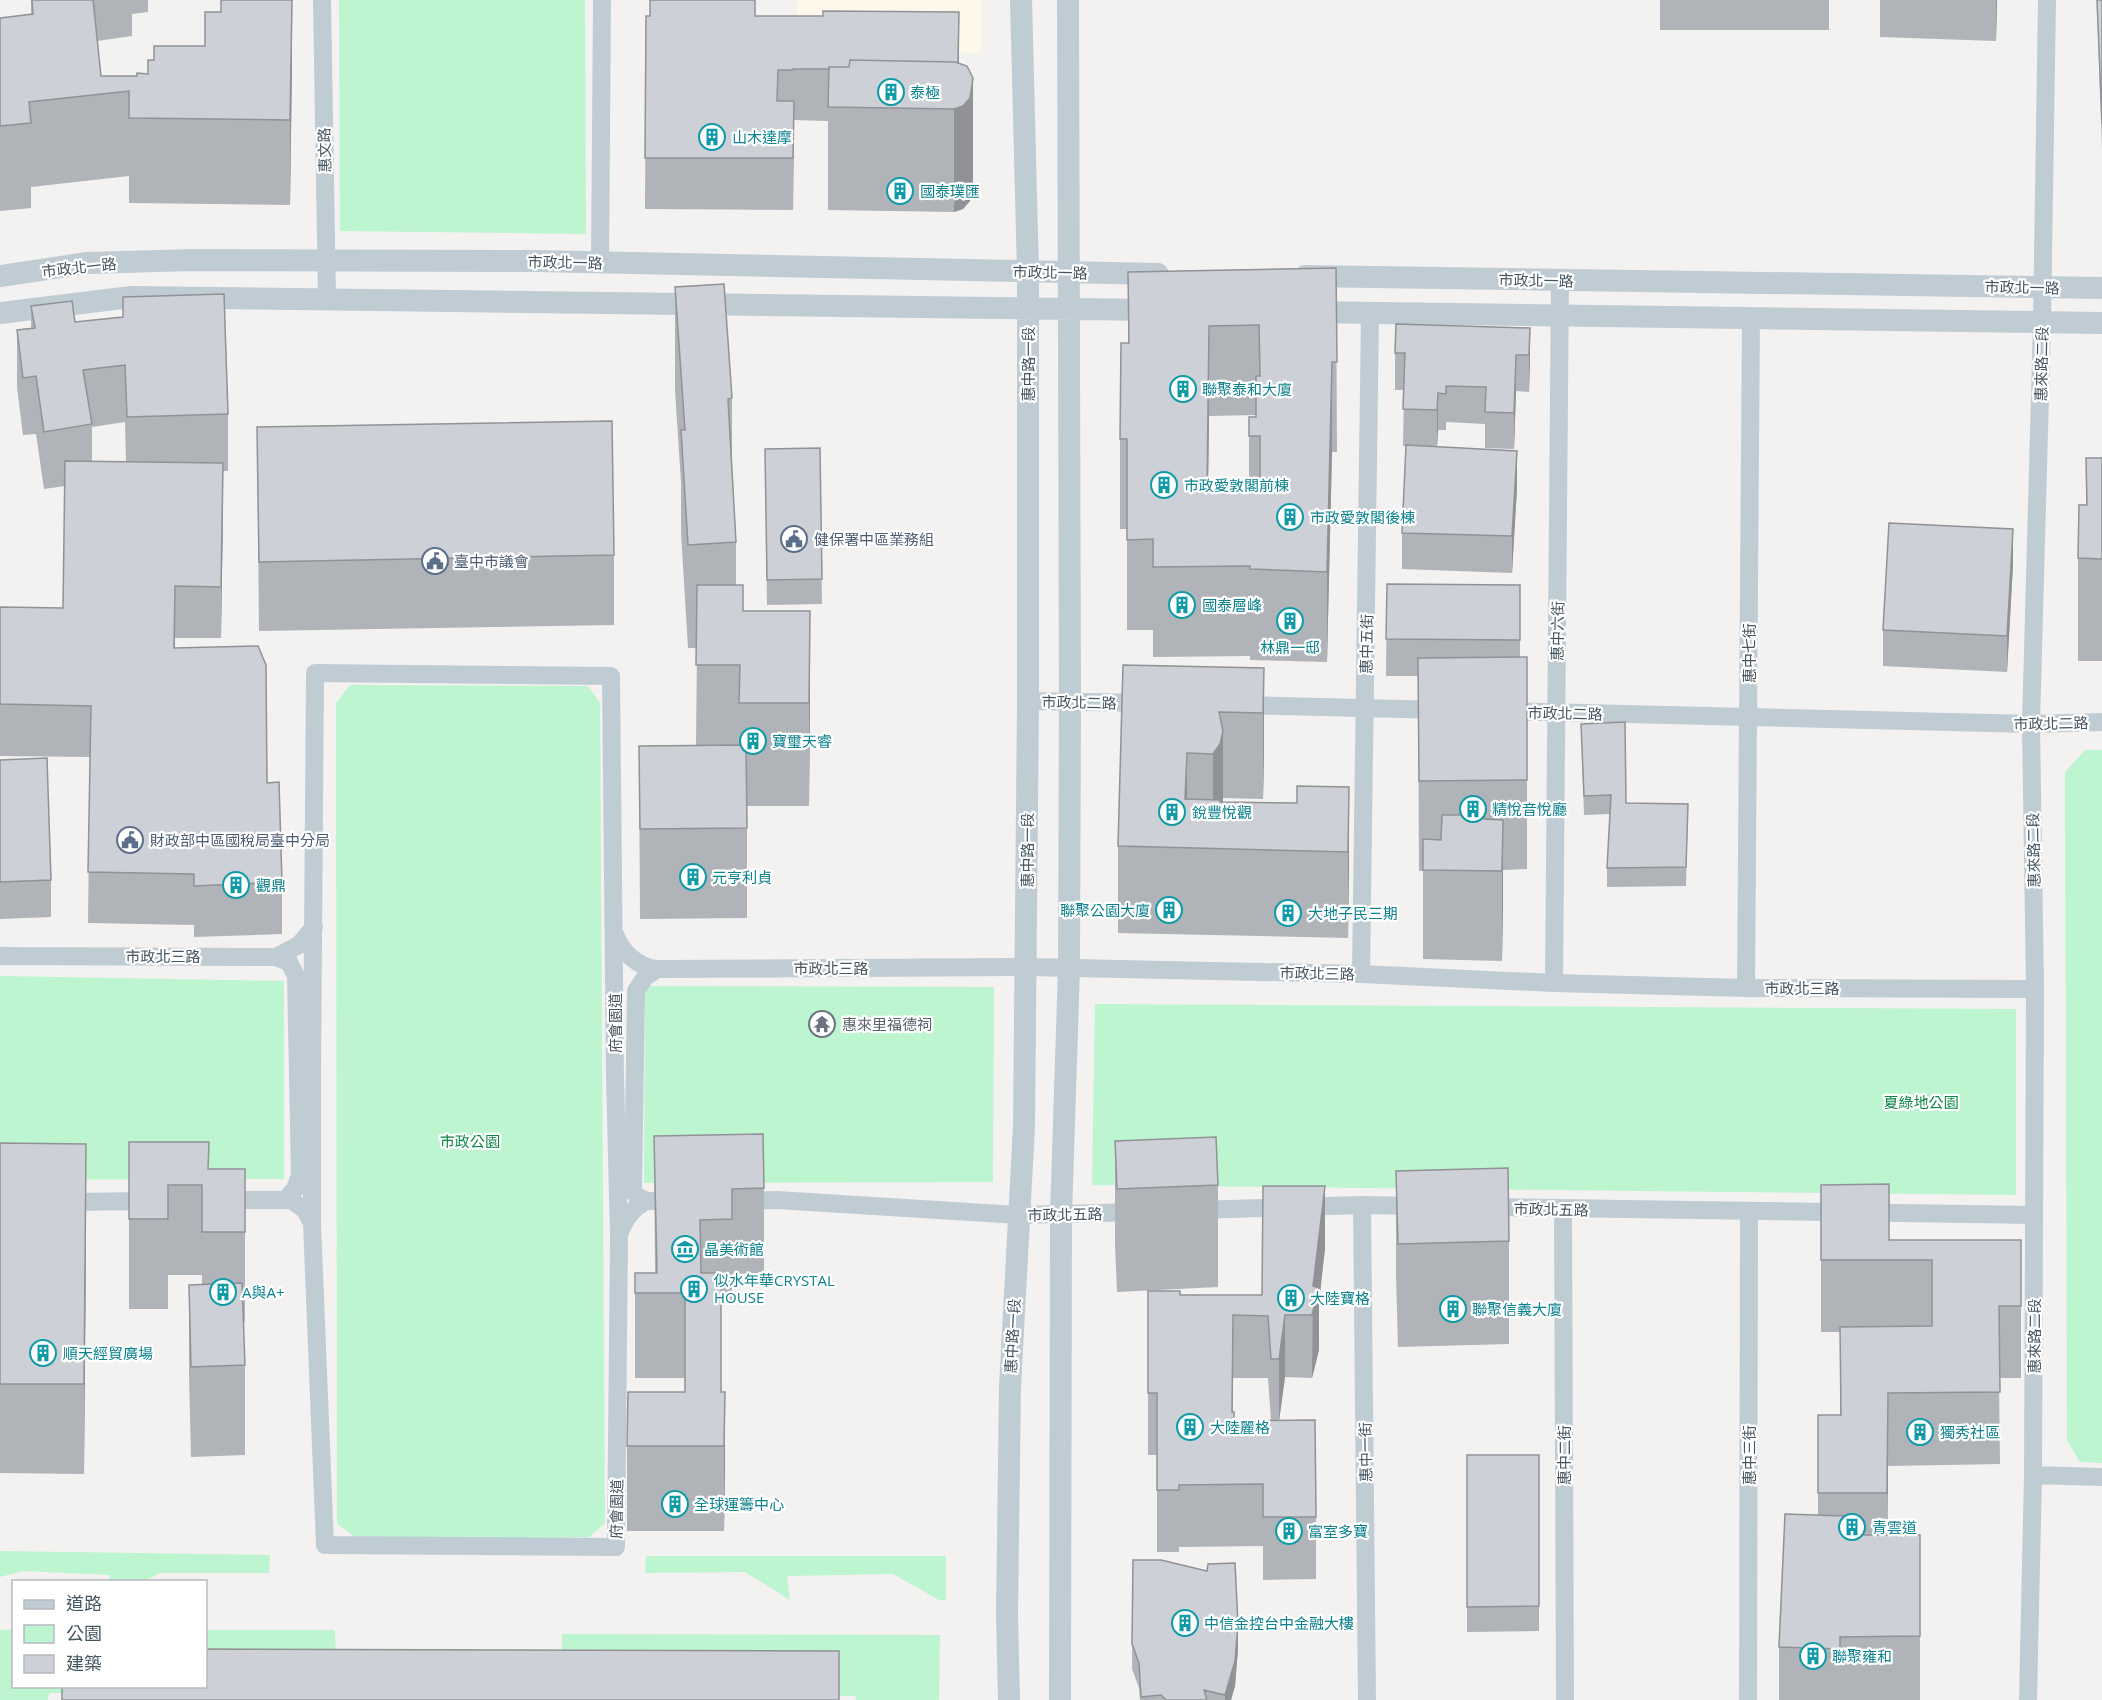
<svg xmlns="http://www.w3.org/2000/svg" width="2102" height="1700" font-family="'Open Sans','Noto Sans TC',sans-serif">
<style>
.commercial{fill:#fef8ea}
.green{fill:#bcf5cf}
.lines{fill:none;stroke-linecap:round;stroke-linejoin:round}
.minor{stroke:#c0ccd4;stroke-width:18}
.tertiary{stroke:#c0ccd4;stroke-width:22}
.wall{fill:#b0b3b8;fill-rule:evenodd}
.shaded-wall{fill:#909296}
.building{fill:#cdd0d6;stroke:#909296;stroke-width:1.5;fill-rule:evenodd}
.labels{text-anchor:middle;dominant-baseline:central;stroke-width:4.5;stroke-linejoin:round;paint-order:stroke}
.culture-label{font-size:15px;fill:#0d838f;stroke:#fff;text-anchor:start}
.street-label{font-size:15px;fill:#465661;stroke:#fff}
.service-label{font-size:15px;fill:#4e5e75;stroke:#fff;text-anchor:start}
.worship-label{font-size:15px;fill:#5b616d;stroke:#fff;text-anchor:start}
.park-label{font-size:15px;fill:#0c8744;stroke:#fff}
</style>
<rect width="100%" height="100%" fill="#f4f1f1"/>
<path class="commercial" d="M797,0H981V53L797,52Z"/>
<path class="green" d="M339,0H585L586,234L340,231Z
M350,685L588,686L600,703L605,1523L589,1537L361,1541L337,1524L336,703Z
M2085,750H2102V1463L2080,1462L2067,1440L2065,772Z
M0,976L284,981V1179L0,1180Z
M645,986L994,987L993,1182L644,1183Z
M1095,1004L2016,1009V1195L1092,1185Z
M0,1551L270,1555L269,1573H160L145,1581H110V1575L23,1571L0,1577Z
M646,1556H946V1600H939L893,1574L787,1576L790,1600L745,1572L645,1573Z
M0,1630H13L14,1686H206V1630H335L336,1666L349,1694L49,1693L48,1700H0Z
M562,1634L940,1635L939,1700H856L855,1696L549,1695L562,1668Z"/>
<g class="lines">
<path class="minor" d="M322,0L327,299
M600,262L602,0
M315,673L611,676L615,1076L619,1236L616,1547L325,1545L312,1223V1074Z
M1028,701L1146,703
M1240,705L1443,710
M1504,711L2031,724L2102,722
M615,934C621,952 638,967 657,969L1026,967L1361,974L1554,983L1746,988L2035,989
M0,956L276,957L299,945L314,927
M276,957L289,962L296,976L300,1175L295,1189L286,1199
M1361,974L1370,313
M1554,983L1560,280
M1746,988L1751,318
M221,1200H291L305,1210L312,1223
M647,1201L638,1197L633,1191L636,991L645,977L657,969
M740,1201L777,1200L1019,1215L1138,1212
M62,1202L151,1201
M1362,1205L1367,1700
M1486,1207L2034,1215
M1563,1209L1565,1700
M1195,1210L1362,1205L1420,1206
M619,1235C624,1220 633,1207 647,1201H679
M2033,1475L2102,1477
M1748,1700L1749,1211
M2028,1700L2033,1475L2035,989L2031,724L2042,322L2047,0"/>
<path class="tertiary" d="M0,276L87,263L194,260L536,261L1158,274
M1305,276L2102,288
M1305,312L2102,323
M0,313L131,297L1158,310
M1009,1700L1007,1615L1010,1387L1024,1126L1028,701V272L1021,0
M1060,1700L1061,1215L1069,968L1070,701L1068,0"/>
</g>
<path class="wall" d="M31,0H148V12L132,14V36L97,41L101,76H137L148,74L292,65L290,205L129,203V176L31,187V208L0,211V18L31,15Z
M1660,0H1829V30H1660Z
M1880,0H1997L1996,41L1880,37Z
M2097,0H2102V149Z
M646,16H755L959,63L973,180L970,201L963,209L954,212L828,210V121L794,120L793,210L645,209Z
M1336,268L1337,452H1332L1327,662L1250,660V656L1153,657V630H1127V529H1120V439L1128,343V272ZM1256,415V417H1249V489L1208,490L1209,416Z
M675,287L732,398V467L736,542V585L743,611H810L809,806H747V918L640,919L639,746L696,745L697,648H688L681,533V483L675,390Z
M123,297L228,414V471H223L221,638H175V648L267,783L282,882V934L194,937V925L88,923L90,757L0,756V607L63,608L65,486L44,489L36,434L23,435L17,387V330L31,328V306L75,322L123,317ZM125,422L126,462L92,461V427Z
M1530,328L1529,392L1516,391L1514,449L1485,448V424L1446,422V430H1438L1437,447L1419,446L1517,488L1512,573L1402,569V533L1406,446H1403L1404,390H1395V353Z
M257,427L614,555V625L259,631Z
M820,448L822,604L767,605L765,449Z
M2086,458H2102V661H2078V558L2086,505Z
M2013,565L2007,672L1883,666V630Z
M1387,584L1520,585V657L1527,780V869L1503,870L1502,961L1423,959V871H1419L1418,676H1386Z
M1123,665L1264,668V755L1263,799L1223,798V802L1297,803L1349,787L1348,938L1118,933V846Z
M1581,724L1626,803L1688,804L1686,886L1607,887V868L1610,814L1584,815Z
M0,760L51,880V917L0,919Z
M654,1136L764,1188V1273L732,1274V1304H721V1392H725L724,1531H627V1446L685,1392V1378H635V1273H655Z
M1115,1141L1218,1185V1287L1117,1292L1115,1244Z
M129,1142L209,1169H245V1322H243L245,1365V1455L191,1457L189,1374V1285L202,1284V1275H168V1309H129Z
M0,1143L86,1233L84,1474L0,1473Z
M1396,1171L1509,1241V1344L1398,1347L1396,1274Z
M1821,1185L1889,1240H2021V1378H1999L2000,1464L1888,1466L1887,1535H1920V1700H1779V1647L1818,1515V1415H1840V1332H1821Z
M1325,1248L1319,1302V1350L1312,1378L1285,1377L1279,1421L1316,1517V1579L1263,1580V1546L1179,1547V1552H1157V1455H1148V1291L1180,1295H1262ZM1233,1378H1268L1271,1421H1234L1233,1412Z
M1467,1455H1539V1631L1467,1632Z
M1133,1560L1238,1649L1235,1686L1231,1700H1140L1139,1688L1132,1669Z"/>
<path class="shaded-wall" d="M292,0V65L290,205V120Z
M1996,0H1997L1996,41Z
M959,12V64L973,78V180L970,201L963,209L954,212V109Z
M794,101V153L793,210Z
M1209,326V416L1207,566V490Z
M1530,328V364L1529,392V355Z
M1516,355V391L1514,449V413Z
M1332,362V452L1327,662V572Z
M1438,393V430L1437,447V410Z
M1517,451V488L1512,573V536Z
M223,463V514L221,638V587Z
M2013,529V565L2007,672V636Z
M175,586V638L174,700V648Z
M810,611V714L809,806V703Z
M1264,668V755L1263,799V713Z
M1223,731V818L1213,841V754Z
M1187,753V840L1185,799Z
M1349,787V874L1348,938V852Z
M1503,820V910L1502,961V871Z
M86,1144V1233L84,1474V1384Z
M1325,1186V1248L1319,1302V1350L1312,1378L1313,1286Z
M1285,1315V1377L1279,1421V1359Z
M725,1392V1477L724,1531V1446Z
M1888,1393V1466L1887,1566V1493Z
M1238,1624V1649L1235,1686L1231,1700H1225V1695Z"/>
<path class="building" d="M32,0H93L101,76H137V73L148,74V60H154V46H205V12H221V0H292L290,120L129,118V91L29,102L31,123L0,126V18L33,14Z
M650,0H755V16H823V11L959,12L958,63L955,62L850,60L849,67H829V69H793V70H778L777,101H794L793,158H645L646,16H650Z
M2097,0H2102V124Z
M850,60L955,62L967,66L973,78L970,98L963,106L954,109L828,107L829,67H849Z
M1336,268L1337,362H1332L1327,572L1250,569V566L1153,567V539L1127,540V439H1120L1121,343H1129L1128,272ZM1259,325L1260,376H1256V417H1249V436H1260V489L1207,490L1209,326Z
M724,284L732,398L728,399L736,542L688,545L681,430H685L675,287Z
M224,294L228,414L127,417L125,365L83,370L92,424L44,432L36,376L23,378L17,330L35,328L31,306L72,301L75,322L123,317V297Z
M1396,324L1530,328L1529,355H1516L1514,413L1485,412L1486,387L1446,386V394L1438,393L1437,410L1403,409L1405,353H1395Z
M612,421L614,555L259,562L257,427Z
M1406,445L1517,451L1512,536L1402,533Z
M820,448L822,579L767,580L765,449Z
M2086,458H2102V559L2078,558L2079,505H2087Z
M65,461L223,463L221,587L175,586L174,648L258,646L266,665L267,783L279,782L282,882L194,886V874L88,872L91,706L0,704V607L63,608Z
M1889,523L2013,529L2007,636L1883,630Z
M1387,584L1520,585V640L1386,639Z
M697,585H743V611H810L809,703H739L740,665H696Z
M1527,657V780L1419,781L1418,658Z
M1123,665L1264,668L1263,713L1219,712L1223,731L1220,744L1213,754L1187,753L1185,799L1220,800V802L1297,803V786L1349,787L1348,852L1118,846Z
M1625,722L1626,803L1688,804L1686,867L1607,868L1611,795L1584,796L1581,724Z
M746,745L747,828L640,829L639,746Z
M47,758L51,880L0,882V760Z
M1442,815H1484V819L1503,820L1502,871L1423,870V839L1441,840Z
M763,1134L764,1188L732,1189V1219L700,1220L701,1273H721V1392H725L724,1446H627L628,1392H685V1293H635V1273H657L654,1136Z
M1216,1137L1218,1185L1117,1189L1115,1141Z
M129,1142H209L208,1169H245V1232H202V1185H168V1219H129Z
M0,1143L86,1144L84,1384H0Z
M1508,1168L1509,1241L1398,1244L1396,1171Z
M1889,1184V1240H2021V1306H1999L2000,1392L1888,1393L1887,1493H1818V1415H1841L1840,1327L1932,1326V1260H1821V1185Z
M1263,1186H1325L1313,1286L1319,1288L1312,1315H1285L1279,1359H1271L1268,1316L1233,1315L1232,1412H1234V1421L1315,1420L1316,1517H1263V1484L1179,1485V1490H1157V1393H1148V1291H1180V1295H1262Z
M242,1283L245,1365L191,1367L189,1285Z
M1467,1455H1539V1606L1467,1607Z
M1785,1514L1845,1516L1844,1535H1920V1636L1840,1637V1649L1779,1647Z
M1133,1560H1161L1207,1571L1208,1564L1235,1563L1238,1624L1235,1661L1225,1695L1204,1690L1207,1700H1166L1161,1695L1141,1697L1139,1663L1132,1644Z
M206,1649L839,1651V1700H62V1686H206Z"/>
<defs>
<symbol id="building-ring" viewBox="-11 -11 22 22"><circle r="9.5" fill="#fff" stroke="#0f9aa8" stroke-width="1.5"/><path d="M-4-6H4V6H1V3H-1V6H-4ZM-2.5-4.3h1.7v1.8h-1.7ZM.8-4.3h1.7v1.8H.8ZM-2.5-1h1.7V.8h-1.7ZM.8-1h1.7V.8H.8Z" fill="#0f9aa8"/></symbol>
<symbol id="civic-ring" viewBox="-11 -11 22 22"><circle r="9.5" fill="#fff" stroke="#5c6f8a" stroke-width="1.5"/><path d="M-.6-6.5H3V-4.5H.6V-3L4-1V1h2V6H-6V1h2V-1L-.6-3ZM-1.2 2.5V6h2.4V2.5Z" fill="#5c6f8a"/></symbol>
<symbol id="temple-ring" viewBox="-11 -11 22 22"><circle r="9.5" fill="#fff" stroke="#6b7280" stroke-width="1.5"/><path d="M0-6L5-2H3V0L6.5 2.5H4V6H1.5V3h-3V6H-4V2.5H-6.5L-3 0V-2H-5Z" fill="#6b7280"/></symbol>
<symbol id="museum-ring" viewBox="-11 -11 22 22"><circle r="9.5" fill="#fff" stroke="#0f9aa8" stroke-width="1.5"/><path d="M0-6L6-3V-2H-6V-3ZM-5-1h2V3h-2ZM-1-1h2V3h-2ZM3-1h2V3H3ZM-6 4H6V6H-6Z" fill="#0f9aa8"/></symbol>
</defs>
<g fill-rule="evenodd">
<use href="#building-ring" x="876" y="77" width="30" height="30"/>
<use href="#building-ring" x="697" y="122" width="30" height="30"/>
<use href="#building-ring" x="885" y="176" width="30" height="30"/>
<use href="#building-ring" x="1168" y="374" width="30" height="30"/>
<use href="#building-ring" x="1149" y="470" width="30" height="30"/>
<use href="#building-ring" x="1275" y="502" width="30" height="30"/>
<use href="#civic-ring" x="779" y="524" width="30" height="30"/>
<use href="#civic-ring" x="420" y="546" width="30" height="30"/>
<use href="#building-ring" x="1167" y="590" width="30" height="30"/>
<use href="#building-ring" x="1275" y="606" width="30" height="30"/>
<use href="#building-ring" x="738" y="726" width="30" height="30"/>
<use href="#building-ring" x="1458" y="794" width="30" height="30"/>
<use href="#building-ring" x="1157" y="797" width="30" height="30"/>
<use href="#civic-ring" x="115" y="825" width="30" height="30"/>
<use href="#building-ring" x="678" y="862" width="30" height="30"/>
<use href="#building-ring" x="221" y="870" width="30" height="30"/>
<use href="#building-ring" x="1154" y="895" width="30" height="30"/>
<use href="#building-ring" x="1273" y="898" width="30" height="30"/>
<use href="#temple-ring" x="807" y="1009" width="30" height="30"/>
<use href="#museum-ring" x="670" y="1234" width="30" height="30"/>
<use href="#building-ring" x="679" y="1274" width="30" height="30"/>
<use href="#building-ring" x="208" y="1277" width="30" height="30"/>
<use href="#building-ring" x="1276" y="1283" width="30" height="30"/>
<use href="#building-ring" x="1438" y="1294" width="30" height="30"/>
<use href="#building-ring" x="28" y="1338" width="30" height="30"/>
<use href="#building-ring" x="1175" y="1412" width="30" height="30"/>
<use href="#building-ring" x="1905" y="1417" width="30" height="30"/>
<use href="#building-ring" x="660" y="1489" width="30" height="30"/>
<use href="#building-ring" x="1837" y="1512" width="30" height="30"/>
<use href="#building-ring" x="1274" y="1516" width="30" height="30"/>
<use href="#building-ring" x="1170" y="1608" width="30" height="30"/>
<use href="#building-ring" x="1798" y="1641" width="30" height="30"/>
</g>
<g class="labels">
<g class="culture-label">
<text x="910" y="92">泰極</text>
<text x="732" y="137">山木達摩</text>
<text x="920" y="191">國泰璞匯</text>
<text x="1202" y="389">聯聚泰和大廈</text>
<text x="1184" y="485">市政愛敦閣前棟</text>
<text x="1310" y="517">市政愛敦閣後棟</text>
<text x="1202" y="605">國泰層峰</text>
<text x="1290" y="647" text-anchor="middle">林鼎一邸</text>
<text x="772" y="741">寶璽天睿</text>
<text x="1492" y="809">精悅音悅廳</text>
<text x="1192" y="812">銳豐悅觀</text>
<text x="712" y="877">元亨利貞</text>
<text x="256" y="885">觀鼎</text>
<text x="1150" y="910" text-anchor="end">聯聚公園大廈</text>
<text x="1308" y="913">大地子民三期</text>
<text x="704" y="1249">晶美術館</text>
<text x="714" y="1280">似水年華CRYSTAL<tspan x="714" dy="17">HOUSE</tspan></text>
<text x="242" y="1292">A與A+</text>
<text x="1310" y="1298">大陸寶格</text>
<text x="1472" y="1309">聯聚信義大廈</text>
<text x="63" y="1353">順天經貿廣場</text>
<text x="1210" y="1427">大陸麗格</text>
<text x="1940" y="1432">獨秀社區</text>
<text x="694" y="1504">全球運籌中心</text>
<text x="1872" y="1527">青雲道</text>
<text x="1308" y="1531">富室多寶</text>
<text x="1204" y="1623">中信金控台中金融大樓</text>
<text x="1832" y="1656">聯聚雍和</text>
</g>
<g class="street-label">
<text transform="translate(324 150) rotate(-91)">惠文路</text>
<text transform="translate(565 262) rotate(1)">市政北一路</text>
<text transform="translate(79 267) rotate(-6)">市政北一路</text>
<text transform="translate(1050 272) rotate(1)">市政北一路</text>
<text transform="translate(1536 280) rotate(1)">市政北一路</text>
<text transform="translate(2022 287) rotate(1)">市政北一路</text>
<text transform="translate(1028 364) rotate(-90)">惠中路一段</text>
<text transform="translate(2041 364) rotate(-89)">惠來路二段</text>
<text transform="translate(1557 631) rotate(-89)">惠中六街</text>
<text transform="translate(1366 644) rotate(-89)">惠中五街</text>
<text transform="translate(1749 653) rotate(-90)">惠中七街</text>
<text transform="translate(1079 702) rotate(1)">市政北二路</text>
<text transform="translate(1565 713) rotate(1)">市政北二路</text>
<text transform="translate(2051 723) rotate(-1)">市政北二路</text>
<text transform="translate(1027 850) rotate(-90)">惠中路一段</text>
<text transform="translate(2033 850) rotate(-91)">惠來路二段</text>
<text x="163" y="956">市政北三路</text>
<text x="831" y="968">市政北三路</text>
<text transform="translate(1317 973) rotate(1)">市政北三路</text>
<text x="1802" y="988">市政北三路</text>
<text transform="translate(615 1023) rotate(-90)">府會園道</text>
<text transform="translate(1551 1209) rotate(1)">市政北五路</text>
<text transform="translate(1065 1214) rotate(-1)">市政北五路</text>
<text transform="translate(1012 1336) rotate(-87)">惠中路一段</text>
<text transform="translate(2034 1336) rotate(-90)">惠來路二段</text>
<text transform="translate(1365 1452) rotate(-91)">惠中一街</text>
<text transform="translate(1564 1455) rotate(-90)">惠中二街</text>
<text transform="translate(1749 1455) rotate(-90)">惠中三街</text>
<text transform="translate(616 1509) rotate(-89)">府會園道</text>
</g>
<g class="service-label">
<text x="814" y="539">健保署中區業務組</text>
<text x="454" y="561">臺中市議會</text>
<text x="150" y="840">財政部中區國稅局臺中分局</text>
</g>
<g class="worship-label">
<text x="842" y="1024">惠來里福德祠</text>
</g>
<g class="park-label">
<text x="1921" y="1102">夏綠地公園</text>
<text x="470" y="1141">市政公園</text>
</g>
</g>
<rect x="12" y="1580" width="195" height="108" fill="#ffffff" stroke="#b5bbc0" stroke-width="1.5"/>
<rect x="24" y="1600" width="30" height="9" fill="#c0ccd4" stroke="#b5bbc0" stroke-width="1.5"/>
<text x="66" y="1610" font-size="18" fill="#465661">道路</text>
<rect x="24" y="1625" width="30" height="18" fill="#bcf5cf" stroke="#b5bbc0" stroke-width="1.5"/>
<text x="66" y="1640" font-size="18" fill="#465661">公園</text>
<rect x="24" y="1655" width="30" height="18" fill="#cdd0d6" stroke="#b5bbc0" stroke-width="1.5"/>
<text x="66" y="1670" font-size="18" fill="#465661">建築</text>
</svg>
